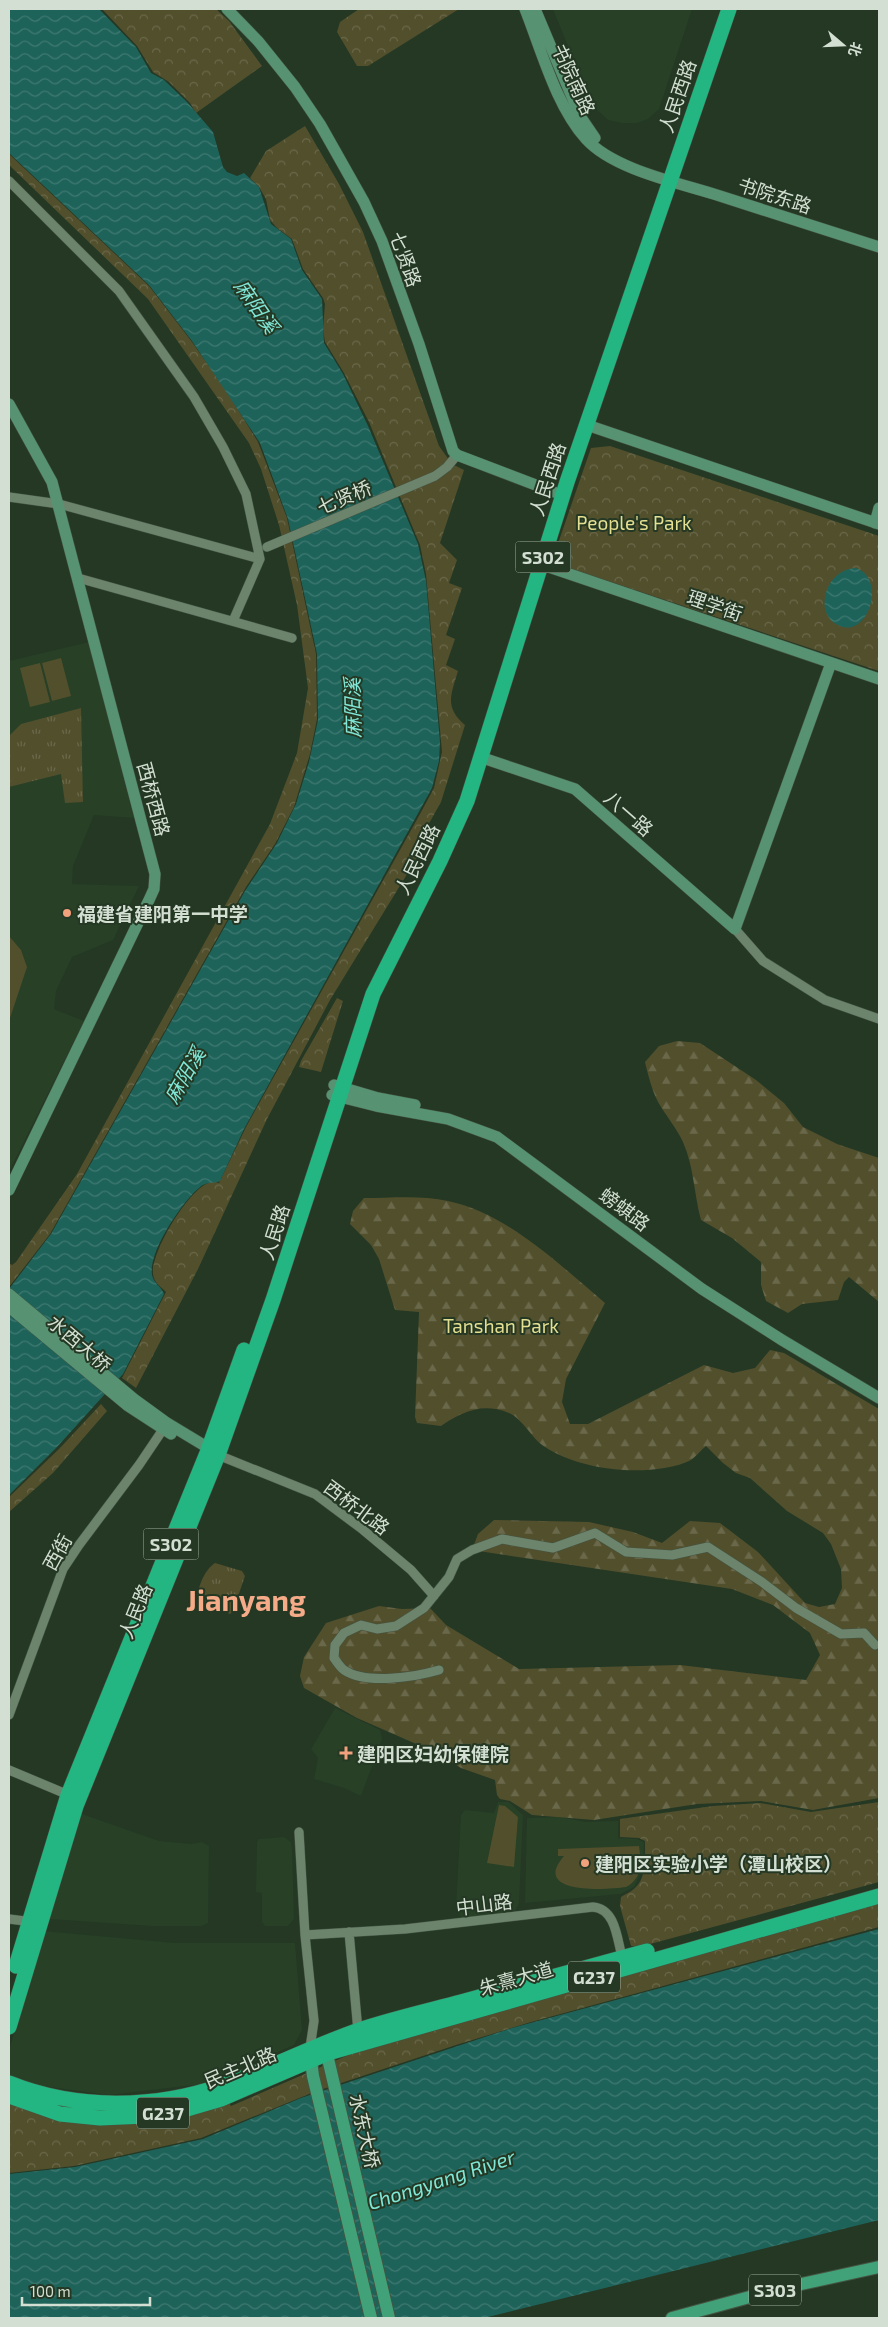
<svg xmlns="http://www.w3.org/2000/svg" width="888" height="2327" font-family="'Exo 2','Noto Sans SC',sans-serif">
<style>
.built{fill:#274026}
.grass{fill:url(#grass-tufts)}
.forest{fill:url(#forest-firs)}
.park{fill:url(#park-crowns)}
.pitch{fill:#524f2c}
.water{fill:url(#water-waves)}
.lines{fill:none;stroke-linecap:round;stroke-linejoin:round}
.street-casing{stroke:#445543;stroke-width:10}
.secondary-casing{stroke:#445543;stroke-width:12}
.primary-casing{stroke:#445543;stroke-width:14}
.highway-casing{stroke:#445543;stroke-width:16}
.street{stroke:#6d846c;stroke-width:9}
.secondary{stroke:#579373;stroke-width:11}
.primary{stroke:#41a279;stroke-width:12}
.highway{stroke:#24b682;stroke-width:15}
.poi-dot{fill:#f1a17c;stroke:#243824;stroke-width:2}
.labels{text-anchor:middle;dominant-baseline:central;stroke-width:4;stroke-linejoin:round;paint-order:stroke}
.shield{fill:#243824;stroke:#9ead9e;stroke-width:1}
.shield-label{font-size:18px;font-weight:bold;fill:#d3dfd2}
.street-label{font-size:19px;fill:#d3dfd2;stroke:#243824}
.park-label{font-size:19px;fill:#e5df91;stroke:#243824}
.poi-label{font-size:19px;font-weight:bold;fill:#d3dfd2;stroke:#243824;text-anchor:start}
.water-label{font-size:20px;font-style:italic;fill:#80e7d7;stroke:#243824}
.town-label{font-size:29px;font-weight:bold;fill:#f5ab88;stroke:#243824}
</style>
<defs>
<pattern id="grass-tufts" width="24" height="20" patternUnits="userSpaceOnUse" patternTransform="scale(1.25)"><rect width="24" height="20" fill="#524f2c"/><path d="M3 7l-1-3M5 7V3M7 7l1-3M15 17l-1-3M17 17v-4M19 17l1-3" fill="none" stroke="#6a684a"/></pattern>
<pattern id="forest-firs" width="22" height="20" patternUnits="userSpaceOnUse" patternTransform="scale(1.25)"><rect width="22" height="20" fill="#524f2c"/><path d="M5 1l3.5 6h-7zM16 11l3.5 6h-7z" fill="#6a684a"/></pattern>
<pattern id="park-crowns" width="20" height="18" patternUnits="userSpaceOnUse" patternTransform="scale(1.25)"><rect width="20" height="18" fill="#524f2c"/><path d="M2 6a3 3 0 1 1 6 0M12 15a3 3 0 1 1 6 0" fill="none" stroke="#6a684a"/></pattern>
<pattern id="water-waves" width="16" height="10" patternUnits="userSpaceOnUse" patternTransform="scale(1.25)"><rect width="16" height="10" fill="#1e635a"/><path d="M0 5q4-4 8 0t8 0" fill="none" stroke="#3e7971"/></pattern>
</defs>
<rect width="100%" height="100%" fill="#243824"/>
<path class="built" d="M553,9H692L659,109L648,119L637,123H622L608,120L597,110L588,96Z
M89,642L134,818L94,815L73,866L72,884L139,886L113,940L72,957L56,991L54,1009L84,1021L9,1172V661Z
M335,1708L380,1730L382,1739L361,1796L344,1788L314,1779L318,1758L311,1749Z
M498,1802H509L523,1815L519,1904L515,1911L461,1918L456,1907L461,1815L465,1810L494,1813Z
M82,1814L159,1841L191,1844L202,1842L209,1846L208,1923L201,1926H152L49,1919L78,1817Z
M559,1817L586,1822L618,1821V1838L637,1839L644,1842L643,1869L634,1887L620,1894L525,1903L527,1818Z
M284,1837L291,1842L292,1849L294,1919L288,1926H265L262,1922V1893L256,1892L257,1842L259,1839Z
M43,1931L175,1943H295L302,2030L294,2045L202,2084L109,2095L34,2085L9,2077V2051Z"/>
<path class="grass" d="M81,708L83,802L65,803L61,774L9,787V736L21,724Z
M215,1563L242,1571L245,1576L233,1611L230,1614L197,1602C197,1589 204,1570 215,1563Z"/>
<path class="forest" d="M677,1041L700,1043L756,1080L784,1103L803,1127L837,1144L879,1158V1302L849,1277L844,1282L838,1300L802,1304L788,1313L766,1301L761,1285V1262L732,1238L701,1220C694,1194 694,1167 683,1142C676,1127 666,1116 658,1102C652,1090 648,1075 645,1062L659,1046Z
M364,1198C391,1198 422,1195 448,1201C507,1213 560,1265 605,1303L566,1379L562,1402L570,1424H588L704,1365L733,1373L755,1368L770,1350L784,1353L879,1409V1798L813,1810L761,1801L697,1804L594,1820L532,1815L510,1801L500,1799L497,1795L495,1780L461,1768L439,1754L357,1718L304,1688L300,1676L304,1657L326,1623L379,1606L402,1609L430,1608L446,1625L519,1669L680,1665L806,1680L820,1655L810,1633L773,1605L732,1589L472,1550L478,1534L494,1520L589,1522L633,1532L662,1543L690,1521L720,1523L758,1552L805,1603L819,1607L835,1604L842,1588L841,1569L831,1544L823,1533L787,1511L750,1478L736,1473L723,1463L706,1446C701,1450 695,1458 689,1461C650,1478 581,1471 545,1447C532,1439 523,1419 509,1413C482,1402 462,1412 441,1426L417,1423L415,1417L419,1312L395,1310L379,1259L371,1245L350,1224L353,1211Z"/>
<path class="park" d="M102,9H216L229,21L262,66L196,113L190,103L169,82L153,72L137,46Z
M359,9H459L368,66H357L337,32L340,22Z
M305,126L339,184L363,232L439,446L452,464L464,470L440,543L457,560L449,583L462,588L446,635L455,639L446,665L458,671C451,695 444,707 465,725L441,802L427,827L431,835L330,1000L267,1119L198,1269L136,1388L122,1378L166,1292C160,1286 154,1283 153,1274C151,1252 187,1192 208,1183C211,1181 215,1182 219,1183L246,1127L420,814L434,788L442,752L426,574L420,545L369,422L344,373L325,342L323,328L325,304L323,298L303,269L292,239L277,228L270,220L266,199L259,187L250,178L266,151Z
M9,154L149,286L192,342L225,389L258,442L287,518L316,654L317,719L310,754L294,807L275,844L246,887L50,1234L9,1287V1263L12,1265L16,1262L77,1174L270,824L297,753L308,688L297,605L279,525L261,469L249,443L148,299L9,165Z
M610,446L879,536V671L569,568L554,555L591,448Z
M337,998L343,1001L321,1072L299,1067L301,1061Z
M101,1404L107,1411L53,1473L9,1512V1497L60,1448Z
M879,1802V1882L639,1947L631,1946L620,1906L621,1897C625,1894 631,1892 635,1888C647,1877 645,1856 645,1841L639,1838L620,1837V1819L713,1806L760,1803L811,1812Z
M879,1900V1927L531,2022L456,2045L314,2092L201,2138L74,2166L9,2173V2099L59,2117L227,2100L231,2106L353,2053Z"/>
<path class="pitch" d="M61,658L71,696L52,701L42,663Z
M40,663L50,702L30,707L20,668Z
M9,936L21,950L27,967L9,1021Z
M499,1805L505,1806L518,1817L514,1867L487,1863Z
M639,1846L640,1854L634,1855C645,1866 638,1881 626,1887C607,1890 530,1895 564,1856H558V1849Z"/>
<path class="water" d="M9,9H99L136,47L151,73L164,80L187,102L213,132L223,167L227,172L237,176L244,173L259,187L271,224L291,239L302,270L322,299L324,343L343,374L368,426L418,544L426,581L440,742L439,761L432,788L244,1129L220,1181C212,1184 206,1181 199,1188C182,1202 148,1252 152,1275C154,1284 161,1286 164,1294L123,1374L57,1447L9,1495V1289L51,1234L245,891L277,843L296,804L309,762L318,720L317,654L288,519L260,443L192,341L149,285L9,153Z
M856,568C888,579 867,643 836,624C830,621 827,615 825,609C822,589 835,569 856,568Z
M879,1929V2220L484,2318H9V2174L75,2167L203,2139L301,2098L512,2028Z"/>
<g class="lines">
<defs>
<path id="street" d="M9,181L119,291L194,397L223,447L246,494L260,559L233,621
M9,497L59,504L260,559
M267,547L435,476L447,467L457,455
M78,578L292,638
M735,929L763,961L825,1000L879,1019
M218,1455L315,1494L362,1529L411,1570L434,1596
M439,1670C415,1677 366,1685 344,1670C340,1667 337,1662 334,1658L335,1645L344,1633L361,1625L377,1629L396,1626L424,1608L449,1577L457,1559L472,1550L502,1539L553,1548L595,1533L626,1552L672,1555L708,1547L762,1582L796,1608L841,1634L864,1633L875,1645
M9,1715L63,1569L79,1545L139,1465L166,1425
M9,1770L71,1796
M299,1832L305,1935L314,2021L310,2048
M9,1919L33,1922
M349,1932L358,2031
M305,1935L405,1929L593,1907C617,1909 617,1942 623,1960"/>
<path id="secondary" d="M227,9L258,41L295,87L320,124L364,202L382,241L419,344L453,451L457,455L554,492
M525,9C541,49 556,106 586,139C614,170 680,183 720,196C773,213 826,230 879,247
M535,9L580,116L595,138
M9,404L52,482L155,874L154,889L149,900L9,1190
M587,425L879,524
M875,523L879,508
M540,564L879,679
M480,757L575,789L735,929L831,663
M334,1085L378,1098L415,1105
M332,1095L376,1106L448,1119L497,1137L702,1289L782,1340L879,1398
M9,1294L134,1399L167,1423L215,1452
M9,1307L128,1406L171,1434"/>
<path id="primary" d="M325,2046L389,2318
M310,2053L313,2076L371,2318
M672,2318L783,2288L879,2267"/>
<path id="highway" d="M16,1966L68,1795L207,1453L244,1350
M9,2027L76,1806L218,1455L273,1300L373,994L440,861L467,801L567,482L729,9
M9,2083C76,2110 155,2109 223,2085C269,2069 313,2046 359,2030C392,2019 427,2011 461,2002C523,1985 585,1968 647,1951
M9,2096L60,2114L100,2118L145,2116L187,2109L221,2099L328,2053L879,1896"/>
</defs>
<use href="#street" class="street-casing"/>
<use href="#secondary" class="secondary-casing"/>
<use href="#primary" class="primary-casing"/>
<use href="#highway" class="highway-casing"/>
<use href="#street" class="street"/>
<use href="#secondary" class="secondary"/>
<use href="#primary" class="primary"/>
<use href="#highway" class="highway"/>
</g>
<g class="poi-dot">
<circle cx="67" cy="913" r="5"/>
<path d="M343.5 1745.5h5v5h5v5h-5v5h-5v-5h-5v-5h5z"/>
<circle cx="585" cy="1863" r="5"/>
</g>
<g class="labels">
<g class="shield">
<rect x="515.5" y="541.5" width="55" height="31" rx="4"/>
<rect x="143.5" y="1528.5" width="55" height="31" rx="4"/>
<rect x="568" y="1961.5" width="52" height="31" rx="4"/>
<rect x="137" y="2097.5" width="52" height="31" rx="4"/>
<rect x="749" y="2274.5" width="52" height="31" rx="4"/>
</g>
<g class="shield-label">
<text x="543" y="557">S302</text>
<text x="171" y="1544">S302</text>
<text x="594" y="1977">G237</text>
<text x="163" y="2113">G237</text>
<text x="775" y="2290">S303</text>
</g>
<g class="street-label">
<text transform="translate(574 79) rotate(65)">书院南路</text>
<text transform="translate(677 96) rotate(-71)">人民西路</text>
<text transform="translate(775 195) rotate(18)">书院东路</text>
<text transform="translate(406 259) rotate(70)">七贤路</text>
<text transform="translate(547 479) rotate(-72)">人民西路</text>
<text transform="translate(344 497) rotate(-23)">七贤桥</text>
<text transform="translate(715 605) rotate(19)">理学街</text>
<text transform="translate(154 799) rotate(75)">西桥西路</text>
<text transform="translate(629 813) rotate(41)">八一路</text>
<text transform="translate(417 859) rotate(-64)">人民西路</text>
<text transform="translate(625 1209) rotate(37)">螃蜞路</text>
<text transform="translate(274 1232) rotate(-72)">人民路</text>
<text transform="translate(80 1343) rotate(40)">水西大桥</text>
<text transform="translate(357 1507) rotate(37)">西桥北路</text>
<text transform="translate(57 1552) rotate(-61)">西街</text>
<text transform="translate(135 1611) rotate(-68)">人民路</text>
<text transform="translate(484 1904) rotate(-7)">中山路</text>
<text transform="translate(516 1978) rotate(-16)">朱熹大道</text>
<text transform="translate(240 2067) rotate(-23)">民主北路</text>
<text transform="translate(365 2131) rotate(77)">水东大桥</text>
</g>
<g class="park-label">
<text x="634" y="522">People's Park</text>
<text x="501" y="1325">Tanshan Park</text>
</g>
<g class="poi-label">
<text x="77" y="913">福建省建阳第一中学</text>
<text x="357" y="1753">建阳区妇幼保健院</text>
<text x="595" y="1863">建阳区实验小学（潭山校区）</text>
</g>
<g class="water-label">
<text transform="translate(257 306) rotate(55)">麻阳溪</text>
<text transform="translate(352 708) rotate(-91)">麻阳溪</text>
<text transform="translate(184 1075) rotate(-60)">麻阳溪</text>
<text transform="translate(441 2179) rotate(-18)">Chongyang River</text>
</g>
<g class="town-label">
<text x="246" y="1599">Jianyang</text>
</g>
</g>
<rect width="888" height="2327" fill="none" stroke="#d3dfd2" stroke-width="20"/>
<g transform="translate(843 45) rotate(109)" stroke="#243824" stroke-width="4" paint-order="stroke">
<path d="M0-4L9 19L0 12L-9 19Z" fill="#d3dfd2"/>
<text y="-8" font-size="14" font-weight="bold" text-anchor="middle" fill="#d3dfd2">北</text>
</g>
<path d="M22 2297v8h128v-8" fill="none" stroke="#d3dfd2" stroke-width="2.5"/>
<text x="30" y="2297" font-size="15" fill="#d3dfd2" stroke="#243824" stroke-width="4" paint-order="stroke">100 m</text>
</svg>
